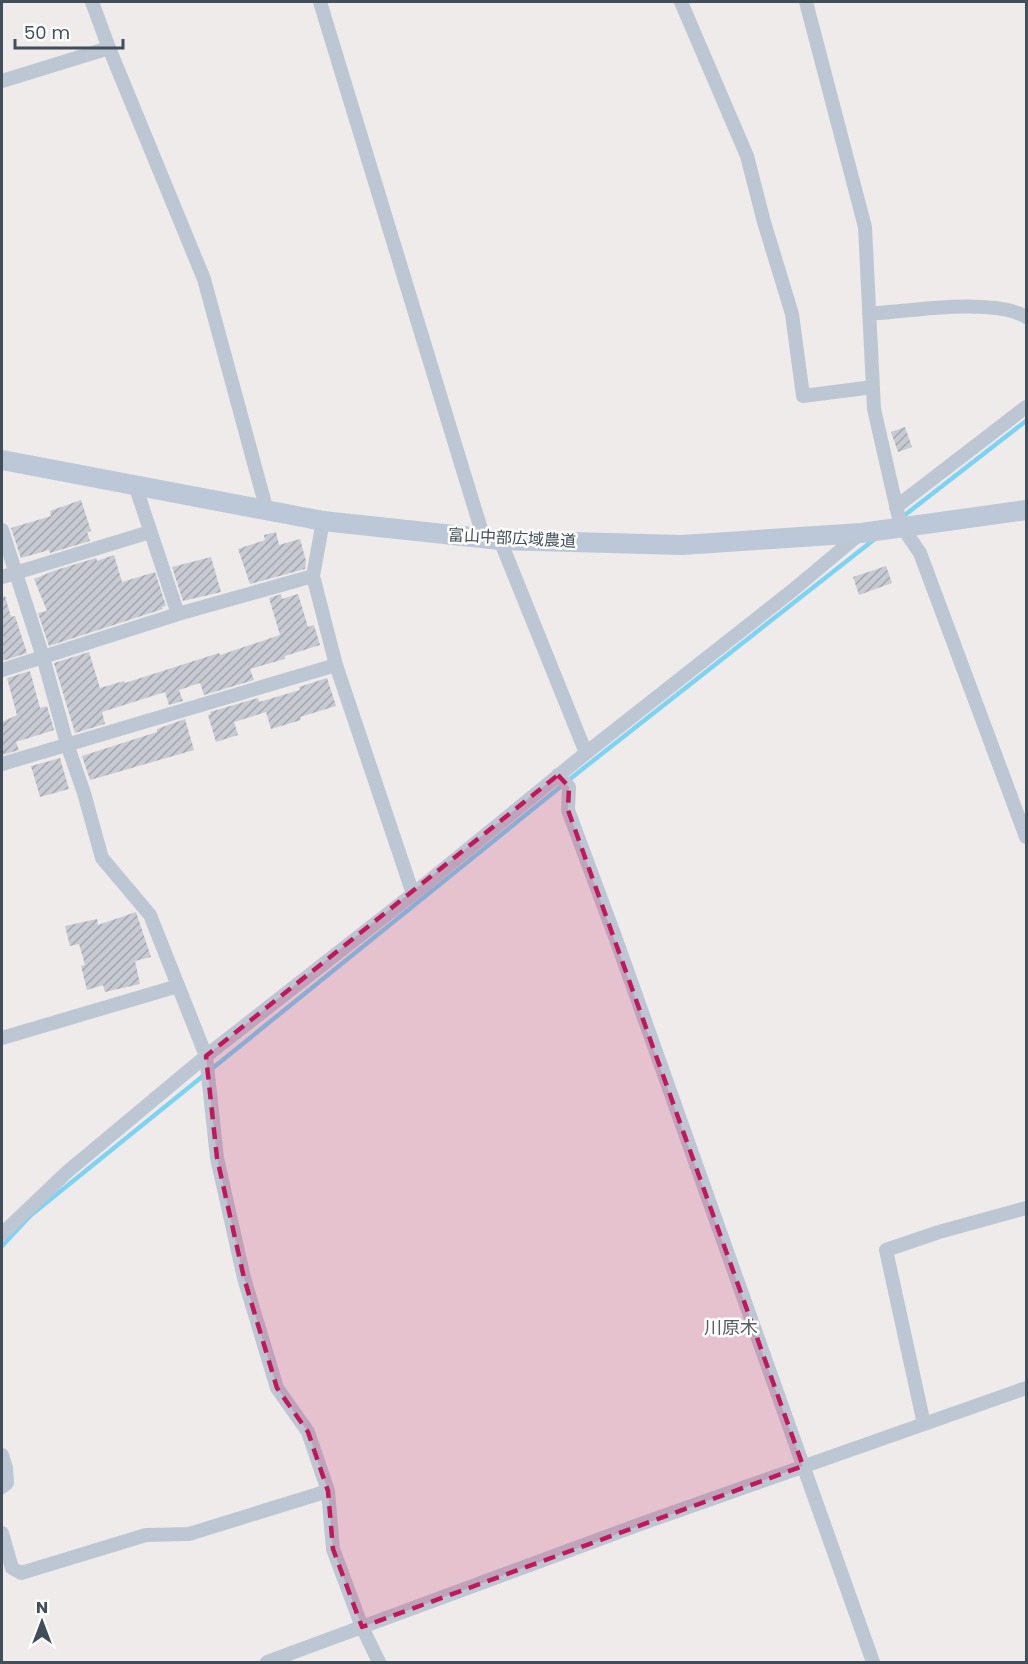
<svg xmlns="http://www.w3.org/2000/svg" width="1028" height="1664" font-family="Poppins,'Noto Sans JP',sans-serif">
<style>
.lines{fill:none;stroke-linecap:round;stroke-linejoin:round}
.stream{stroke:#7dd3f3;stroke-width:4.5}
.building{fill:url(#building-hatch)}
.street{stroke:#bdc7d3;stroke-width:14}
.secondary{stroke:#bcc7d7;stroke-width:20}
.marked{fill:#c2185b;fill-opacity:0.2;stroke:#c2185b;stroke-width:4.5;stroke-dasharray:12 8;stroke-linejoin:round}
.labels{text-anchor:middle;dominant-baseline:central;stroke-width:5;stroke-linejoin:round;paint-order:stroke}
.street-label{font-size:16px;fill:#424e5a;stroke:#fff}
.neighbourhood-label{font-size:18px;fill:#585b61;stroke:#fff}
</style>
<defs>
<pattern id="building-hatch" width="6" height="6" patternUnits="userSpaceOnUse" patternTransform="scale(1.5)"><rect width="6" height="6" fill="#c7cad2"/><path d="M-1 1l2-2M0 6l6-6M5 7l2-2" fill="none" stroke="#a3a6ad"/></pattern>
</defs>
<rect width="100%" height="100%" fill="#efebeb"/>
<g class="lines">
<path class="stream" d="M901,518L1026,421
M2,1246L31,1215L580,771L876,538"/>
</g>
<path class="building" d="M905,427L912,447L898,452L891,432Z
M81,500L91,531L87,532L90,541L50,553L49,550L21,558L11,528L51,516L50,511Z
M276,532L279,545L300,539L306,561L305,569L250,584L238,549L265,540L264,535Z
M114,555L122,582L155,572L166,606L162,607L163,609L49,646L38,613L47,611L34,579L56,570L96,558L97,561Z
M211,557L221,592L183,601L172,567Z
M886,566L892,583L859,595L853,577Z
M281,594L282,599L298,594L308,627L314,625L320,645L285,656V659L250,669L254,680L204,695L200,683L179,690L183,701L169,705L165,692L102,712L105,724L75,733L54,663L89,652L100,688L124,681L125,683L219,653L220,655L280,635L269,598Z
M5,596L11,617L15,616L27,653L2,661V597Z
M30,671L40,708L47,706L54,730L16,742L19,750L2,755V722L17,715L7,678Z
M327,678L336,706L300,717L301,720L271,729L266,712L234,722L238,735L216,742L208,715L211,714L210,712L258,698L259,702L300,690L299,687Z
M185,719L194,750L90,780L82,756L157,732V729Z
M60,758L69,789L40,797L31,766Z
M136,912L151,957L135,961L140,984L105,992L103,985L87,990L81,966L85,965L79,944L70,946L65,926L97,919L98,925Z"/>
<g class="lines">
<path class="street" d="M320,2L484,539
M681,2L747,156L764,222L792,314L803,396L873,387
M806,2L865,227L874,409L898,514L903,528L920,553L1026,837
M109,48L204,279L267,511
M2,81L109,48L92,2
M869,314C909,311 993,297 1026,317
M135,485L178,614
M896,507L1026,407
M2,530L43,657L67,744L84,793L102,858L150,915L206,1056L217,1158L244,1278L277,1388L308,1432L328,1491L333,1549L362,1627L379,1662
M500,540L586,753
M2,577L150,532
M336,665L413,894
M2,670L178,614L313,576L323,521
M2,764L336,665L313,576
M558,775L569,787L568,810L617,942L873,1662
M2,1038L178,986
M2,1234L67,1172L206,1056L413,894L586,753L793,590L861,533
M924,1424L886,1250L939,1232L1026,1208
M2,1455L6,1468L7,1483L2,1487
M2,1533L12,1568L21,1573L146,1535L189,1534L328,1491
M267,1662L646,1522L1026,1388"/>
<path class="secondary" d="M2,460L323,521L500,540L682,545L861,533L1026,510"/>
</g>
<path class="marked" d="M558,775L569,787L568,810L803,1466L362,1627L333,1549L328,1491L308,1432L277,1388L244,1278L217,1158L206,1056Z"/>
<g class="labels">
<g class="street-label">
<text transform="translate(512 538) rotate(3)">富山中部広域農道</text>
</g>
<g class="neighbourhood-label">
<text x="731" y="1327">川原木</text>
</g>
</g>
<rect width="1028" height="1664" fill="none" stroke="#424e5a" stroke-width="6"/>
<g transform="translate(42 1622)" stroke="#ffffff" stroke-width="4.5" paint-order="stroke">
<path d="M0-4.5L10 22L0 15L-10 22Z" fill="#424e5a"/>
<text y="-9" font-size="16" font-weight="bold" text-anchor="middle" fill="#424e5a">N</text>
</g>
<path d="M15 39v9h108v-9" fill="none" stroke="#424e5a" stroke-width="3"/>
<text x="24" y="39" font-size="18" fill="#424e5a" stroke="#ffffff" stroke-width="4.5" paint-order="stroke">50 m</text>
</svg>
